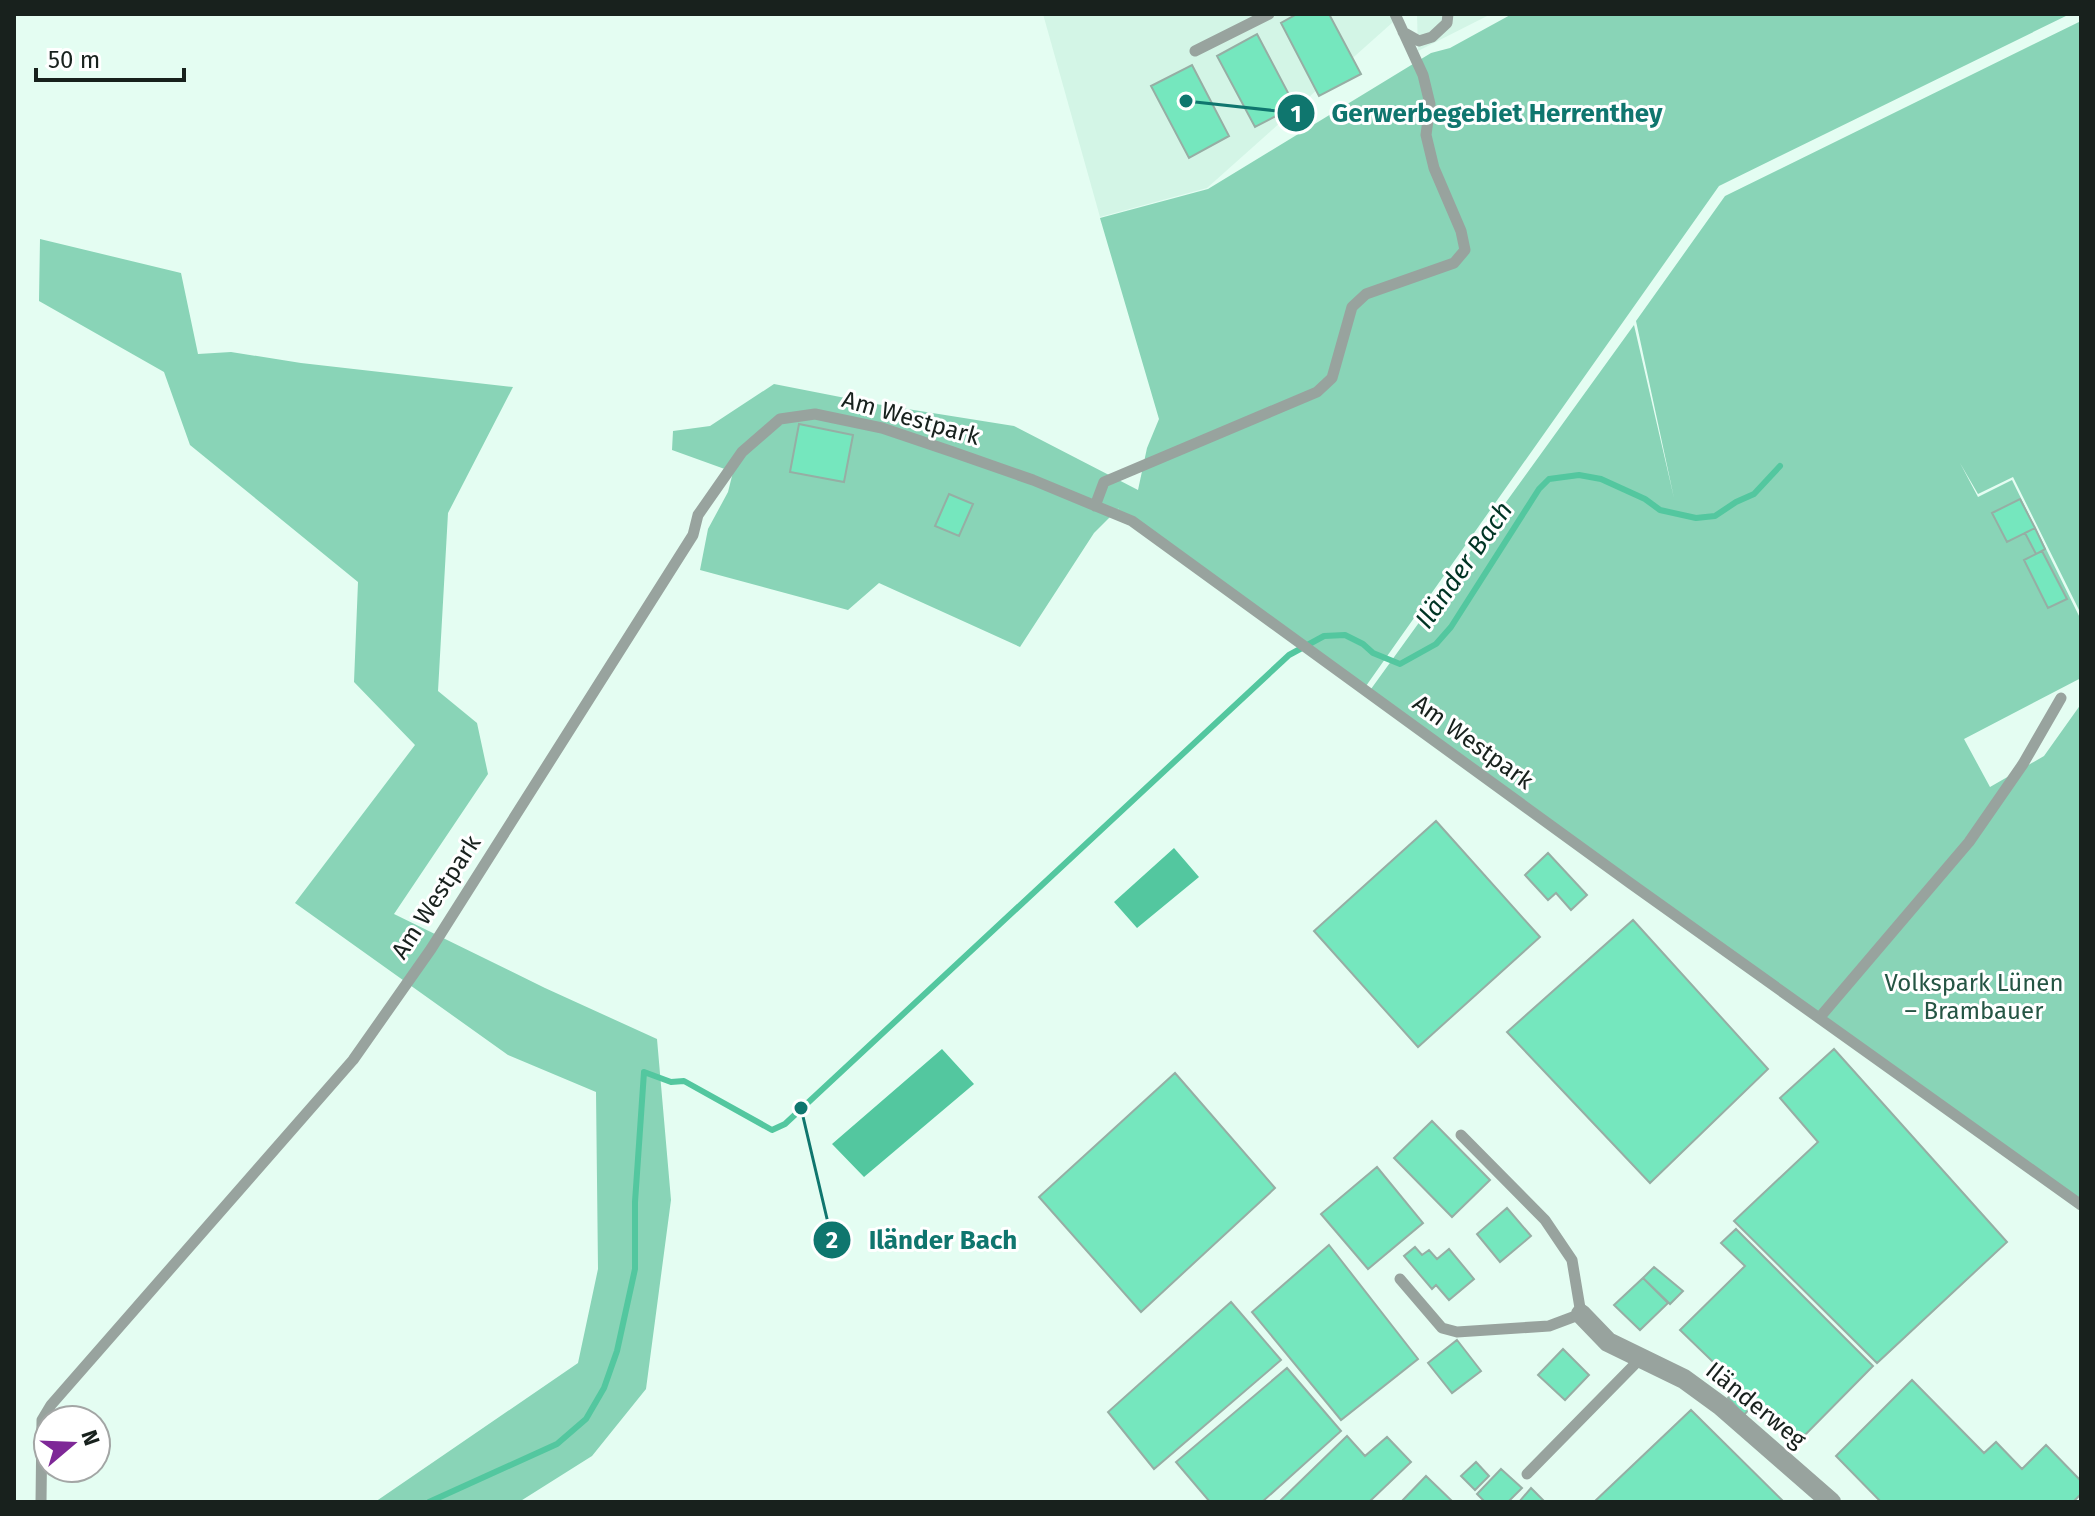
<svg xmlns="http://www.w3.org/2000/svg" width="2095" height="1516" font-family="'Fira Sans',sans-serif">
<style>
.built{fill:#d3f5e6}
.green{fill:#89d4b7}
.water{fill:#53c79f}
.lines{fill:none;stroke-linecap:round;stroke-linejoin:round}
.stream{stroke:#53c79f;stroke-width:6}
.building{fill:#75e7be;stroke:#96aea4;stroke-width:2}
.service{stroke:#98a39e;stroke-width:11}
.minor{stroke:#98a39e;stroke-width:20}
.labels{text-anchor:middle;dominant-baseline:central;stroke-width:6;stroke-linejoin:round;paint-order:stroke}
.street-label{font-size:24px;fill:#18211d;stroke:#fff}
.park-label{font-size:24px;fill:#255544;stroke:#fff}
.water-label{font-size:26px;font-style:italic;fill:#003424;stroke:#fff}
.leader{fill:none;stroke:#0f766e;stroke-width:3}
.callout-dot{fill:#0f766e;stroke:#fff;stroke-width:3}
.mark-label{font-size:24px;text-anchor:middle;font-weight:bold;fill:#fff}
.callout-label{font-size:26px;text-anchor:middle;font-weight:bold;fill:#0f766e;stroke:#fff;stroke-width:6;stroke-linejoin:round;paint-order:stroke}
</style>
<rect width="100%" height="100%" fill="#e4fdf2"/>
<path class="built" d="M1043,14H1402L1207,188L1100,217Z
M1417,14H1491L1418,51Z"/>
<path class="green" d="M1512,14H2070L1719,186L1366,686L1115,514L1119,508L1094,533L1020,647L879,583L848,610L700,570L708,529L728,492L733,472L672,450L673,431L710,426L774,384L876,404L1014,426L1138,490L1147,448L1159,419L1100,218L1208,189L1431,53L1450,48Z
M2081,21V614L2013,477L1978,494L1960,463L1978,497L2012,480L2081,620V678L1964,739L1990,787L2044,756L2081,704V1206L1371,689L1634,325L1674,498L1636,321L1725,196Z
M40,239L181,273L198,354L231,352L301,363L513,387L448,513L438,691L477,723L488,774L394,914L545,988L657,1039L671,1200L646,1389L592,1456L519,1502H375L578,1363L598,1269L596,1092L508,1055L295,903L415,745L354,682L358,582L190,445L164,372L39,301Z"/>
<path class="water" d="M1174,848L1199,877L1137,928L1114,902Z
M942,1049L974,1084L864,1177L832,1144Z"/>
<g class="lines">
<path class="stream" d="M429,1502L557,1444L586,1419L604,1388L617,1351L635,1269V1202L644,1072L671,1082L684,1081L772,1130L785,1124L1289,655L1324,636L1345,635L1363,644L1373,653L1400,664L1436,644L1451,627L1539,489L1549,479L1579,475L1601,479L1645,499L1660,510L1696,518L1715,516L1736,502L1754,494L1780,466"/>
</g>
<path class="building" d="M1297,14H1329L1361,74L1319,96L1281,23Z
M1257,34L1295,106L1255,127L1217,56Z
M1192,65L1229,136L1189,158L1151,86Z
M799,424L853,435L844,482L790,472Z
M949,494L973,504L959,536L935,526Z
M2020,499L2035,528L2007,542L1992,513Z
M2035,528L2045,549L2036,554L2025,533Z
M2042,551L2067,599L2048,608L2024,560Z
M1436,821L1540,937L1418,1047L1314,931Z
M1548,853L1587,895L1571,910L1556,893L1548,900L1525,875Z
M1633,920L1768,1069L1650,1183L1507,1032Z
M1834,1049L2007,1242L1877,1363L1734,1221L1818,1142L1780,1098Z
M1175,1073L1275,1188L1141,1312L1039,1197Z
M1432,1121L1490,1180L1452,1217L1394,1158Z
M1377,1167L1423,1223L1368,1269L1321,1214Z
M1507,1208L1531,1236L1500,1262L1477,1234Z
M1736,1229L1873,1366L1798,1442L1757,1400L1744,1415L1728,1398L1738,1386L1680,1330L1745,1266L1721,1243Z
M1329,1245L1418,1359L1341,1420L1252,1312Z
M1415,1247L1422,1255L1429,1250L1437,1259L1449,1249L1474,1279L1449,1300L1436,1285L1432,1289L1404,1256Z
M1654,1267L1683,1291L1670,1304L1643,1278Z
M1643,1278L1668,1303L1640,1330L1614,1305Z
M1231,1302L1281,1360L1154,1469L1108,1412Z
M1457,1340L1481,1371L1452,1393L1428,1363Z
M1563,1349L1589,1375L1565,1400L1538,1375Z
M1287,1368L1341,1431L1262,1502H1210L1176,1462Z
M1912,1380L1984,1453L1996,1442L2022,1469L2046,1445L2081,1481V1494L2073,1502H1881L1836,1456Z
M1691,1410L1784,1502H1594Z
M1347,1436L1365,1456L1387,1437L1411,1462L1369,1502H1279Z
M1476,1462L1489,1476L1475,1490L1461,1476Z
M1501,1469L1522,1488L1508,1502H1485L1477,1494Z
M1426,1476L1452,1501L1401,1502Z
M1531,1488L1545,1502H1519Z"/>
<g class="lines">
<path class="service" d="M1403,32L1419,41L1432,37L1447,23L1448,14
M1195,51L1269,14
M1095,506L1104,482L1317,392L1332,378L1352,307L1366,294L1454,263L1465,250L1461,231L1434,168L1426,135L1430,104L1423,75L1395,14
M1820,1017L1969,842L2023,764L2061,698
M1400,1279L1442,1328L1457,1332L1549,1326L1581,1314L1572,1260L1545,1220L1461,1135
M1527,1474L1641,1358
M41,1502L42,1420L51,1405L353,1060L431,949L693,535L698,515L742,452L780,419L815,414L882,428L953,452L1033,480L1132,521L1630,883L2081,1205"/>
<path class="minor" d="M1581,1314L1608,1342L1684,1379L1721,1406L1831,1502"/>
</g>
<g class="labels">
<g class="street-label">
<text transform="translate(911 418) rotate(16)">Am Westpark</text>
<text transform="translate(1473 742) rotate(36)">Am Westpark</text>
<text transform="translate(436 897) rotate(-57)">Am Westpark</text>
<text transform="translate(1756 1405) rotate(39)">Iländerweg</text>
</g>
<g class="park-label">
<text x="1974" y="983">Volkspark Lünen<tspan x="1974" dy="28">– Brambauer</tspan></text>
</g>
<g class="water-label">
<text transform="translate(1464 565) rotate(-55)">Iländer Bach</text>
</g>
</g>
<path class="leader" d="M1186 101L1296 113M801 1108L832 1240"/>
<g class="callout-dot">
<circle cx="1186" cy="101" r="8"/>
<circle cx="801" cy="1108" r="8"/>
<circle cx="1296" cy="113" r="20"/>
<circle cx="832" cy="1240" r="20"/>
</g>
<g class="mark-label">
<text x="1296" y="122">1</text>
<text x="832" y="1248">2</text>
</g>
<g class="callout-label">
<text x="1497" y="122">Gerwerbegebiet Herrenthey</text>
<text x="943" y="1249">Iländer Bach</text>
</g>
<rect width="2095" height="1516" fill="none" stroke="#18211d" stroke-width="32"/>
<g transform="translate(72 1444) rotate(71)"><circle r="38" fill="#ffffff" stroke="#a3a6a5" stroke-width="2"/>
<path d="M0-6L14 30L0 20L-14 30Z" fill="#7e2897"/>
<text y="-12" font-size="22" font-weight="bold" text-anchor="middle" fill="#18211d">N</text>
</g>
<path d="M36 68v12h148v-12" fill="none" stroke="#18211d" stroke-width="4"/>
<text x="48" y="68" font-size="24" fill="#18211d" stroke="#ffffff" stroke-width="6" paint-order="stroke">50 m</text>
</svg>
